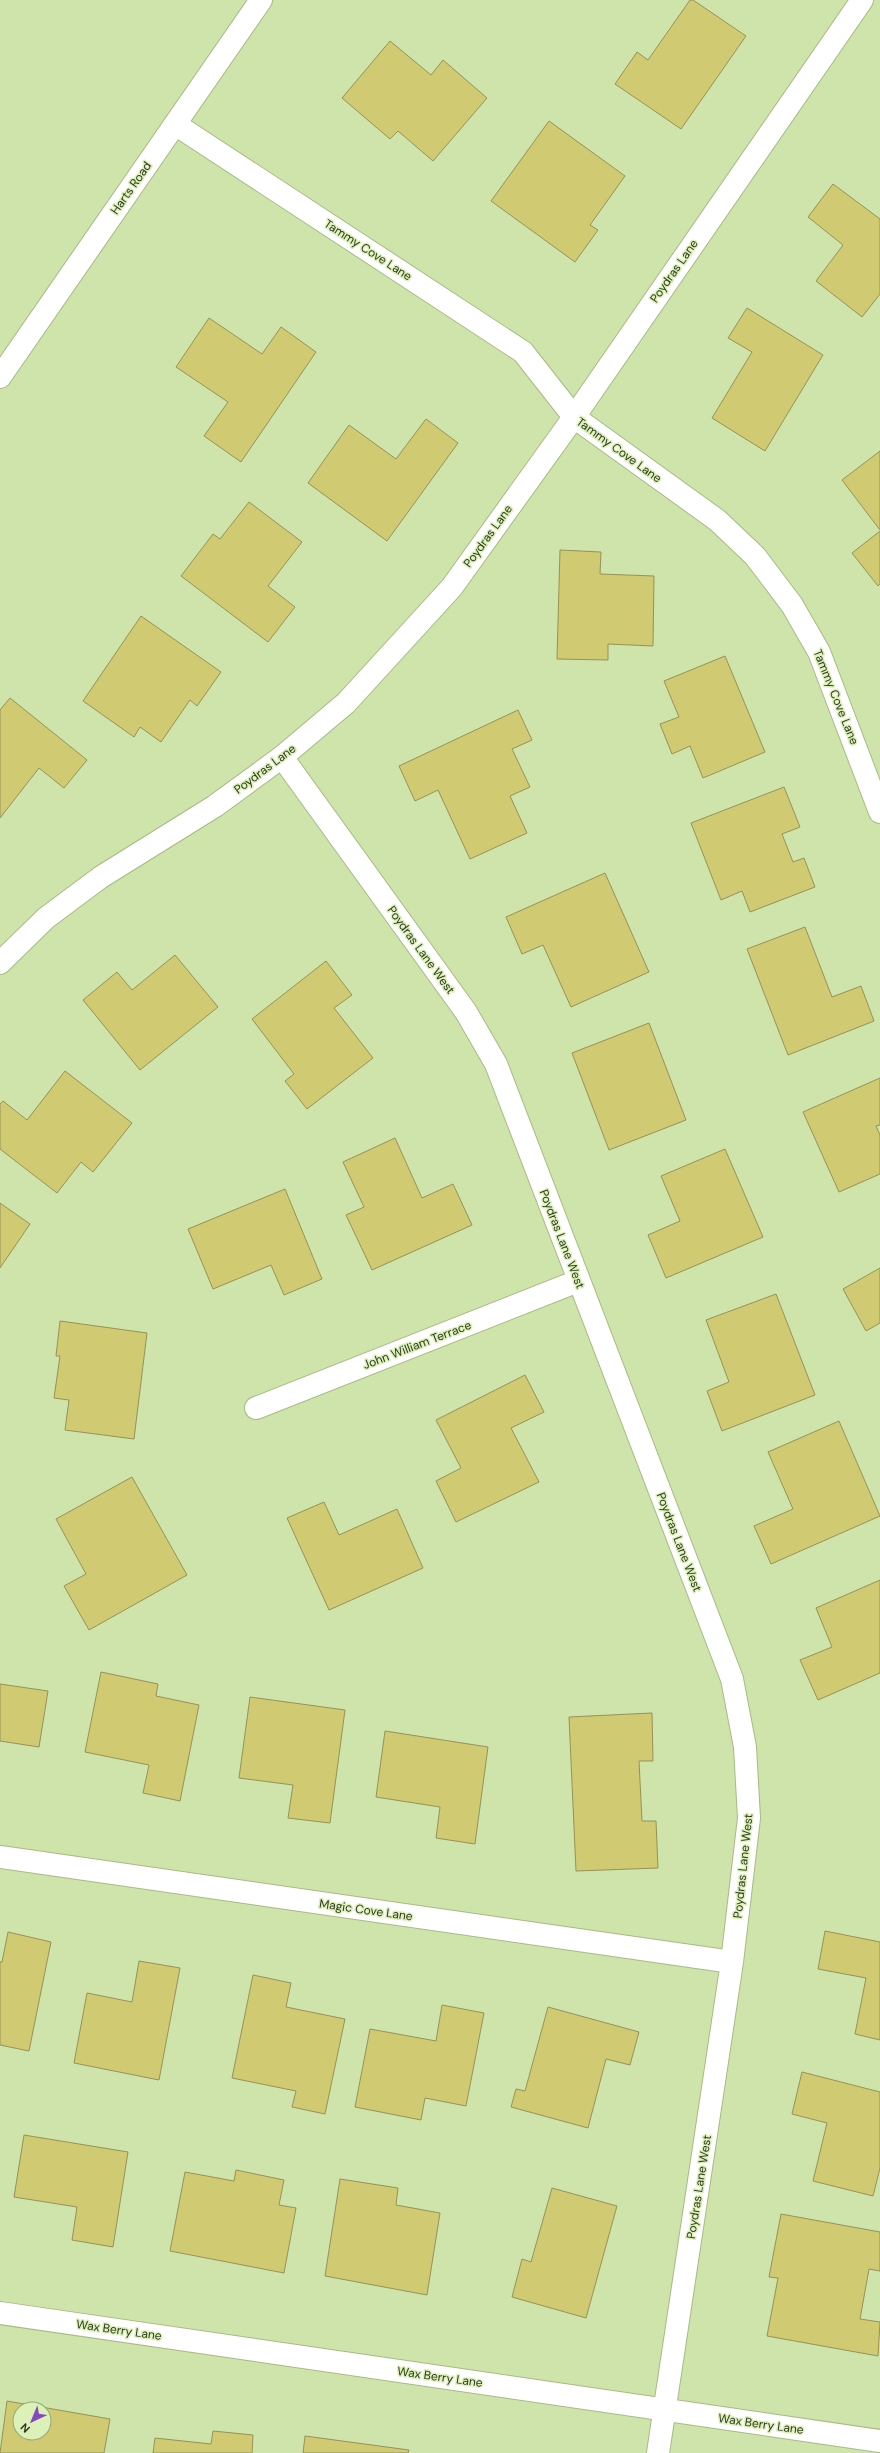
<svg xmlns="http://www.w3.org/2000/svg" width="880" height="2453" font-family="'DM Sans',sans-serif">
<style>
.building{fill:#d0ca73;stroke:#969258;fill-rule:evenodd}
.lines{fill:none;stroke-linecap:round;stroke-linejoin:round}
.street-casing{stroke:#a7bb84;stroke-width:24}
.secondary-casing{stroke:#a7bb84;stroke-width:24}
.street{stroke:#fff;stroke-width:22}
.secondary{stroke:#fff;stroke-width:22}
.labels{text-anchor:middle;dominant-baseline:central;stroke-width:3;stroke-linejoin:round;paint-order:stroke}
.street-label{font-size:12px;fill:#313a23;stroke:#dbf1b8}
</style>
<rect width="100%" height="100%" fill="#cee4ab"/>
<path class="building" d="M690,0H693L746,36L681,129L615,84L637,52L648,60Z
M390,41L431,75L443,60L487,98L433,161L398,131L390,139L342,98Z
M549,121L625,176L590,225L598,230L575,262L491,201Z
M833,184L880,219V294L862,317L816,281L843,245L808,217Z
M747,308L823,355L765,451L712,418L752,352L728,338Z
M209,318L262,354L281,327L316,352L241,462L204,436L228,402L176,367Z
M426,419L458,443L387,541L308,483L349,425L396,459Z
M880,451V530L842,480Z
M249,502L302,542L268,586L295,607L268,642L181,576L213,534L220,539Z
M880,531V584L878,586L852,553Z
M560,550L601,552L600,574L654,576L653,646L608,644V660L557,659Z
M141,616L221,672L197,706L190,700L161,742L140,727L134,737L83,701Z
M725,656L765,752L703,778L690,746L672,754L660,724L679,717L664,681Z
M10,698L87,760L64,788L39,768L0,818V710Z
M518,710L532,740L512,749L530,787L510,796L527,833L470,859L438,790L415,801L399,766Z
M784,787L800,827L782,834L793,862L804,858L815,887L750,912L742,891L721,900L691,823Z
M605,873L649,972L571,1007L543,945L522,954L506,917Z
M805,927L832,997L861,986L874,1021L788,1055L747,949Z
M175,955L218,1007L140,1070L83,1000L117,972L132,990Z
M326,961L352,995L334,1008L373,1058L307,1109L285,1081L294,1074L252,1019Z
M649,1023L686,1120L609,1150L572,1053Z
M65,1071L132,1123L93,1172L81,1162L57,1193L0,1149V1104L3,1101L27,1120Z
M880,1078V1125L876,1126L880,1135V1174L839,1192L803,1112Z
M395,1138L422,1198L453,1184L472,1225L372,1270L346,1215L364,1207L343,1162Z
M725,1149L763,1237L666,1278L648,1235L680,1221L661,1176Z
M285,1189L322,1279L284,1295L271,1265L213,1289L188,1229Z
M0,1203L30,1224L0,1268Z
M880,1268V1323L866,1331L843,1289Z
M776,1294L815,1395L722,1431L707,1391L729,1382L706,1320Z
M60,1321L147,1333L134,1439L65,1430L69,1400L54,1398L60,1356H56Z
M525,1375L544,1412L511,1428L539,1482L456,1522L436,1481L461,1468L436,1420Z
M839,1421L880,1516L771,1564L754,1526L793,1509L768,1452Z
M132,1477L187,1575L89,1630L64,1586L86,1574L56,1519Z
M324,1502L339,1535L397,1509L423,1568L329,1610L287,1518Z
M880,1580V1673L818,1700L800,1660L832,1647L816,1608Z
M101,1672L158,1684L156,1696L199,1705L180,1801L143,1793L149,1765L85,1752Z
M0,1684L48,1691L39,1747L0,1741Z
M250,1697L345,1710L330,1823L288,1818L293,1785L239,1778Z
M652,1713L653,1761H639L642,1821H656L658,1868L576,1871L569,1717Z
M385,1731L488,1747L475,1844L436,1838L440,1807L376,1797Z
M825,1931L880,1942V2040L855,2034L866,1978L818,1969Z
M8,1932L51,1942L29,2051L0,2045V1962H2Z
M139,1961L180,1968L159,2080L74,2063L87,1993L132,2002Z
M253,1975L291,1983L286,2007L345,2019L325,2114L292,2107L296,2091L232,2078Z
M442,2005L484,2013L466,2106L425,2098L421,2120L355,2107L370,2029L436,2041Z
M548,2007L639,2032L630,2065L606,2059L588,2128L511,2107L516,2089L525,2091Z
M802,2072L880,2092V2168L873,2196L813,2181L827,2123L792,2114Z
M24,2135L128,2152L113,2247L72,2240L77,2207L14,2197Z
M236,2170L284,2180L279,2205L296,2208L284,2273L170,2251L185,2172L234,2181Z
M340,2179L398,2188L396,2205L440,2213L427,2295L325,2276Z
M552,2188L617,2206L586,2318L512,2297L522,2259L531,2262Z
M781,2214L880,2232V2271L869,2269L860,2319L880,2322L878,2356L767,2336L778,2278L769,2277Z
M7,2401L110,2419L104,2453H0ZM20,2409H44V2433H20Z
M213,2431L253,2435L252,2453H153L155,2438L211,2444Z
M305,2436L409,2450L408,2453H303Z"/>
<g class="lines">
<defs>
<path id="street" d="M175,124L523,352L574,417L717,520L755,556L792,605L819,652L880,812
M282,757L466,1012L496,1064L732,1679L745,1747L749,1818L732,1962L658,2453
M0,963L46,918L101,877L215,806L282,757L346,703L452,587L574,417L862,0
M256,1408L578,1281
M0,1857L732,1962
M0,2313L880,2441"/>
<path id="secondary" d="M0,377L261,0"/>
</defs>
<use href="#street" class="street-casing"/>
<use href="#secondary" class="secondary-casing"/>
<use href="#street" class="street"/>
<use href="#secondary" class="secondary"/>
</g>
<g class="labels">
<g class="street-label">
<text transform="translate(131 188) rotate(-55)">Harts Road</text>
<text transform="translate(368 250) rotate(33)">Tammy Cove Lane</text>
<text transform="translate(674 271) rotate(-55)">Poydras Lane</text>
<text transform="translate(619 450) rotate(36)">Tammy Cove Lane</text>
<text transform="translate(488 536) rotate(-54)">Poydras Lane</text>
<text transform="translate(836 697) rotate(68)">Tammy Cove Lane</text>
<text transform="translate(265 769) rotate(-37)">Poydras Lane</text>
<text transform="translate(421 950) rotate(54)">Poydras Lane West</text>
<text transform="translate(562 1239) rotate(69)">Poydras Lane West</text>
<text transform="translate(417 1345) rotate(-21)">John William Terrace</text>
<text transform="translate(679 1542) rotate(69)">Poydras Lane West</text>
<text transform="translate(743 1866) rotate(-84)">Poydras Lane West</text>
<text transform="translate(366 1910) rotate(8)">Magic Cove Lane</text>
<text transform="translate(699 2187) rotate(-81)">Poydras Lane West</text>
<text transform="translate(119 2330) rotate(8)">Wax Berry Lane</text>
<text transform="translate(440 2377) rotate(8)">Wax Berry Lane</text>
<text transform="translate(761 2424) rotate(8)">Wax Berry Lane</text>
</g>
</g>
<g transform="translate(32 2421) rotate(224)"><circle r="19" fill="#dbf1b8" stroke="#97a87c"/>
<path d="M0-3L7 15L0 10L-7 15Z" fill="#8548be"/>
<text y="-6" font-size="11" font-weight="bold" text-anchor="middle" fill="#313a23">N</text>
</g>
</svg>
